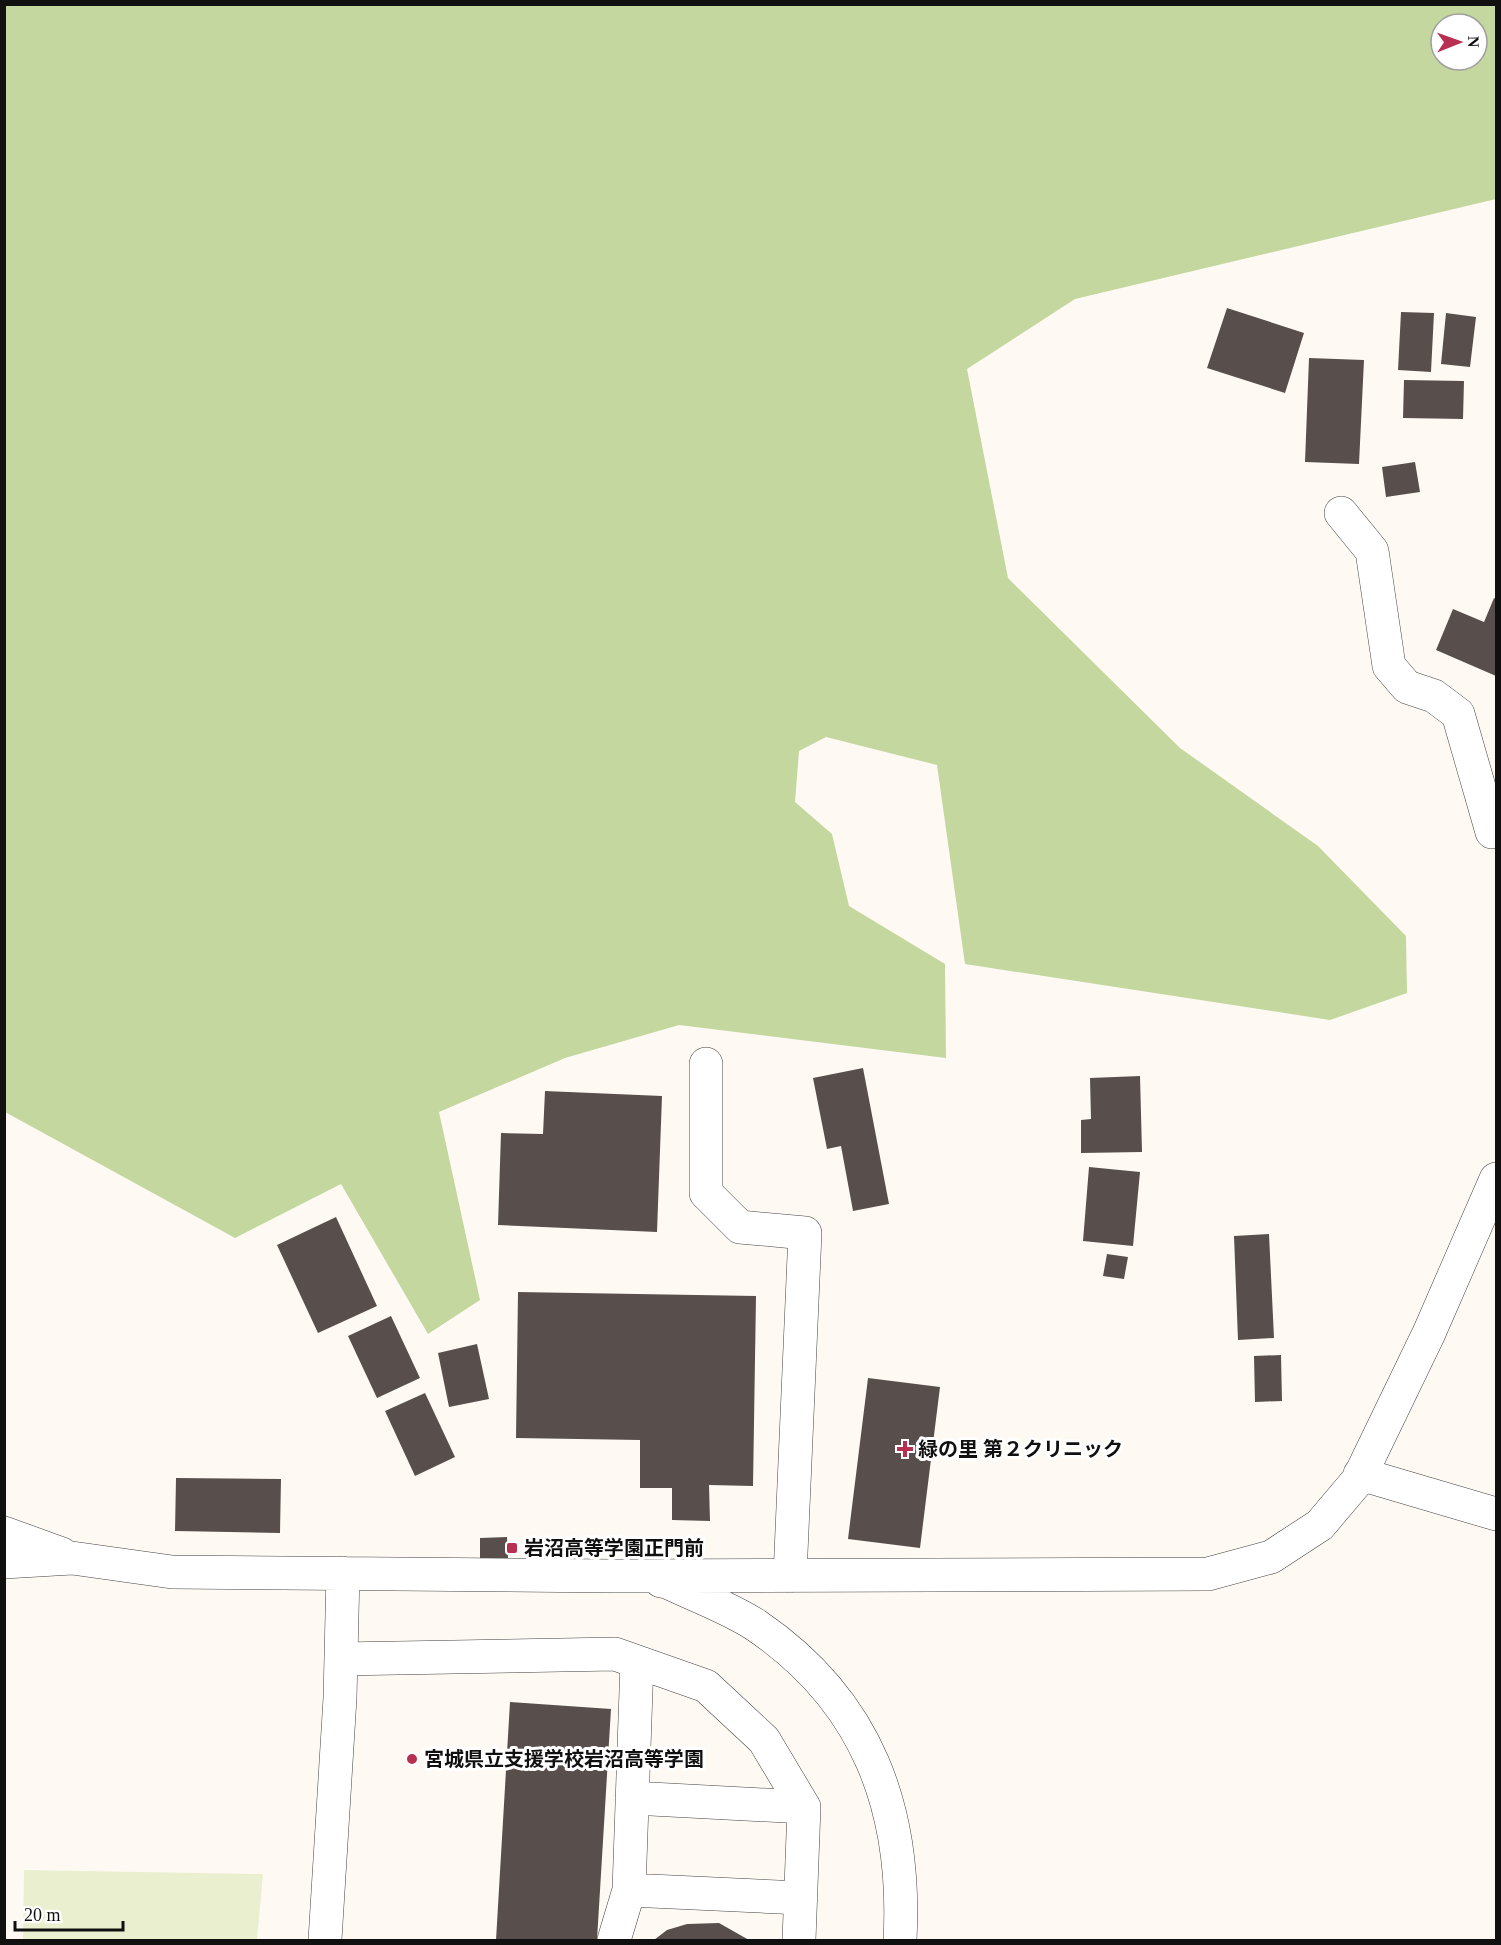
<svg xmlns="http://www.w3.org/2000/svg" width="1501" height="1945" font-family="'Times New Roman','Noto Sans JP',serif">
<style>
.forest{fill:#c3d79e;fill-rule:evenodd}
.pitch{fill:#eaefcf}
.building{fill:#584f4d}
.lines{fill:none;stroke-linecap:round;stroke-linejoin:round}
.minor-casing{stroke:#434343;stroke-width:34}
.minor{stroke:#fff;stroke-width:33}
.poi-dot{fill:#b73051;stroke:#fff;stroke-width:2}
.labels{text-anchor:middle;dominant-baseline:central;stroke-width:6;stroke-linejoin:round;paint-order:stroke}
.poi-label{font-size:20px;font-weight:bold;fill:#101010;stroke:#fff;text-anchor:start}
</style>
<rect width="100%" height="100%" fill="#fefaf3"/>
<path class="forest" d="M4,5H1496V199L1075,299L967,369L1008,578L1180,748L1318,846L1406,936L1407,993L1330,1020L965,964L937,765L826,737L799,751L795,802L832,834L849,906L945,964L946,1058L679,1025L565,1058L439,1112L480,1300L428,1334L341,1184L235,1238L5,1112ZM1441,24H1477V60H1441Z"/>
<path class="pitch" d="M24,1870L263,1874L257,1940H23Z"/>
<path class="building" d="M1227,308L1304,333L1285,393L1207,368Z
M1401,312L1434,313L1431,372L1398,370Z
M1446,313L1476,317L1470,367L1441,364Z
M1309,358L1364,360L1359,464L1305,462Z
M1404,380L1464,381L1463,419L1403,418Z
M1415,462L1420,492L1386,497L1382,467Z
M1494,598L1496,599V676L1436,650L1453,609L1484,622Z
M863,1068L889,1204L853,1211L841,1146L827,1149L813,1078Z
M1140,1076L1142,1152L1081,1153V1120L1091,1119L1090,1078Z
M545,1091L662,1096L657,1232L498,1225L501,1133L543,1134Z
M1089,1167L1140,1172L1133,1246L1083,1241Z
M336,1217L377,1306L318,1333L277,1245Z
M1269,1234L1274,1338L1238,1340L1234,1236Z
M1107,1254L1128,1257L1124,1279L1103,1276Z
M518,1292L756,1296L753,1486L709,1485L710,1521L672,1520V1488H640V1440L516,1438Z
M391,1316L420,1378L377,1398L348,1336Z
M477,1344L489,1399L449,1407L438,1353Z
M1281,1355L1282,1401L1255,1402L1254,1356Z
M868,1378L940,1387L920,1548L848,1539Z
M425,1393L455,1457L415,1476L385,1411Z
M176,1478L281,1479L280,1533L175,1531Z
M507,1537L508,1558L480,1559V1538Z
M510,1702L611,1709L597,1940H496Z
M719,1923L749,1940H654L667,1930L687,1924Z"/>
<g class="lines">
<defs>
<path id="minor" d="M1341,513L1372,551L1389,666L1407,687L1434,696L1458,714L1492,832
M706,1064V1193L740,1227L805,1233L790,1576
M1360,1474L1496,1514
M4,1533L62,1554
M4,1562L72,1558L172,1572L612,1576L1208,1574L1271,1557L1320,1525L1358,1480L1429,1333L1496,1179
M661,1581L667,1582C696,1596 730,1608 757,1626C868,1702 907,1810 900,1940
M341,1659L615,1654L706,1686L764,1740L804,1807L799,1940
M637,1662L629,1890L801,1898
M632,1798L804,1807
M325,1940L340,1698L343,1573
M614,1940L629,1890"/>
</defs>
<use href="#minor" class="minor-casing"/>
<use href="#minor" class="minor"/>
</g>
<g class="poi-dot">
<path d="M902 1440h6v6h6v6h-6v6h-6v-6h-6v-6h6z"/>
<rect x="506" y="1542" width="12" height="12" rx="3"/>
<circle cx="412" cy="1759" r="6"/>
</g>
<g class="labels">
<g class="poi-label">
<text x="918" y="1449">緑の里 第２クリニック</text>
<text x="524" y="1548">岩沼高等学園正門前</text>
<text x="424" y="1759">宮城県立支援学校岩沼高等学園</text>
</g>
</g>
<rect width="1501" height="1945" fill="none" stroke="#101010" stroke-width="12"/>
<g transform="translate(1459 42) rotate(89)"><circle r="28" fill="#ffffff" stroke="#9f9f9f" stroke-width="1.5"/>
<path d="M0-4.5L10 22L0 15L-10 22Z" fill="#b73051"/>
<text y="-9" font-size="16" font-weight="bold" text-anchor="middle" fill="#101010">N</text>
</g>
<path d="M15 1921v9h108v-9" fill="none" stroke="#101010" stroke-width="3"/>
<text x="24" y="1921" font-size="18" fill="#101010" stroke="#ffffff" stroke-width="4.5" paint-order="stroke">20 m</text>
</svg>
